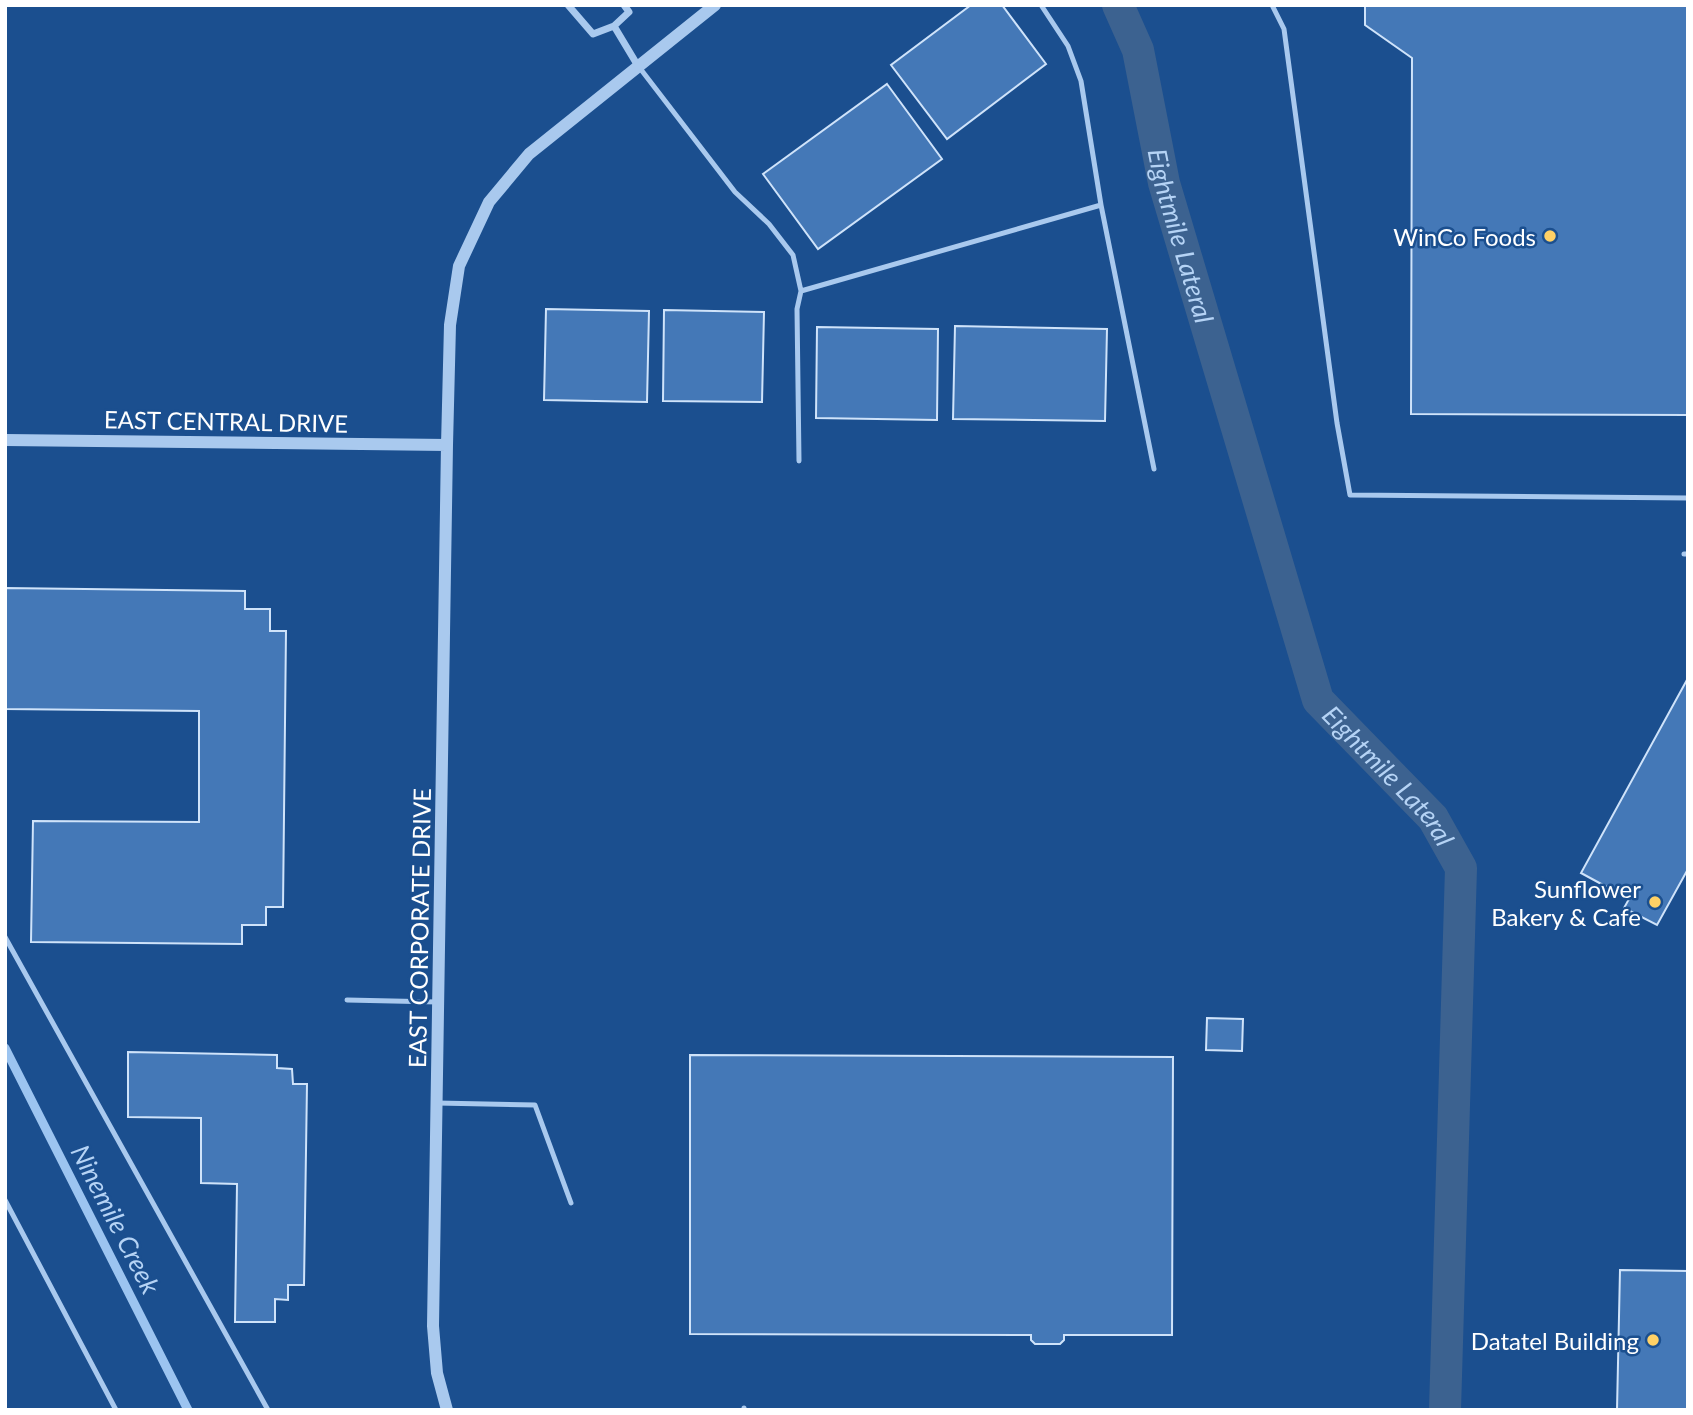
<svg xmlns="http://www.w3.org/2000/svg" width="1693" height="1415" font-family="Lato,sans-serif">
<style>
.lines{fill:none;stroke-linecap:round;stroke-linejoin:round}
.stream{stroke:#9cc4f0;stroke-width:9}
.canal{stroke:#3c6290;stroke-width:32}
.building{fill:#4478b7;stroke:#cfe3fa;stroke-width:2}
.service{stroke:#a9c9ee;stroke-width:5}
.minor{stroke:#a9c9ee;stroke-width:7}
.tertiary{stroke:#a9c9ee;stroke-width:12}
.poi-dot{fill:#ffd166;stroke:#1b4f8f;stroke-width:2.5}
.labels{text-anchor:middle;dominant-baseline:central;stroke-width:5;stroke-linejoin:round;paint-order:stroke}
.poi-label{font-size:24px;fill:#fff;stroke:#1b4f8f;text-anchor:end}
.street-label{font-size:24px;fill:#fff;stroke:#1b4f8f}
.water-label{font-size:26px;font-style:italic;fill:#b5d3f5;stroke:#1b4f8f}
</style>
<rect width="100%" height="100%" fill="#1b4f8f"/>
<g class="lines">
<path class="stream" d="M5,1048L188,1410"/>
<path class="canal" id="s1" d="M1118,5L1138,50L1164,183L1318,700L1433,818L1461,868L1445,1410"/>
</g>
<path class="building" d="M971,5H1002L1046,64L947,139L891,65Z
M1365,5H1688V415L1411,414L1412,58L1365,25Z
M887,84L942,159L818,249L763,174Z
M546,309L649,311L647,402L544,400Z
M664,310L764,312L762,402L663,401Z
M955,326L1107,329L1105,421L953,419Z
M817,327L938,329L937,420L816,418Z
M5,588L245,591V609H270V631H286L283,907H266V925H242V944L31,942L33,821L199,822V711L5,709Z
M1688,678V869L1657,925L1624,908L1629,899L1581,873Z
M1207,1018L1243,1019L1242,1051L1206,1050Z
M128,1052L277,1055V1068L292,1069L293,1084H307L304,1285H288V1300L275,1299V1322H235L237,1184L201,1183V1118L128,1117Z
M690,1055L1173,1057L1172,1335H1064V1340L1060,1344H1035L1031,1340V1335L690,1334Z
M1620,1270L1688,1271V1410H1617Z"/>
<g class="lines">
<path class="service" d="M1041,5L1068,46L1081,81L1101,205
M1272,5L1284,29L1337,423L1350,495L1688,498
M639,67L735,192L769,224L793,255L801,291
M799,461L797,309L801,291L1101,205L1154,469
M1684,554H1688
M5,937L268,1410
M347,1000L438,1002
M437,1103L535,1105L571,1203
M5,1200L116,1410
M744,1408V1410"/>
<path class="minor" d="M568,5L593,34L614,26L629,12L624,5
M614,26L638,66"/>
<path class="tertiary" d="M5,440L447,445
M447,1410L437,1373L433,1326L447,445L450,325L459,266L489,202L529,154L715,5"/>
</g>
<g class="poi-dot">
<circle cx="1550" cy="236" r="7"/>
<circle cx="1655" cy="902" r="7"/>
<circle cx="1653" cy="1340" r="7"/>
</g>
<g class="labels">
<g class="poi-label">
<text x="1536" y="236">WinCo Foods</text>
<text x="1641" y="888">Sunflower<tspan x="1641" dy="28">Bakery &amp; Cafe</tspan></text>
<text x="1639" y="1340">Datatel Building</text>
</g>
<g class="street-label">
<text transform="translate(226 421) rotate(1)">EAST CENTRAL DRIVE</text>
<text transform="translate(419 928) rotate(-89)">EAST CORPORATE DRIVE</text>
</g>
<g class="water-label">
<text stroke="none"><textPath href="#s1" startOffset="240">Eightmile Lateral</textPath></text>
<text stroke="none"><textPath href="#s1" startOffset="828">Eightmile Lateral</textPath></text>
<text transform="translate(116 1219) rotate(63)">Ninemile Creek</text>
</g>
</g>
<rect width="1693" height="1415" fill="none" stroke="#ffffff" stroke-width="14"/>
</svg>
